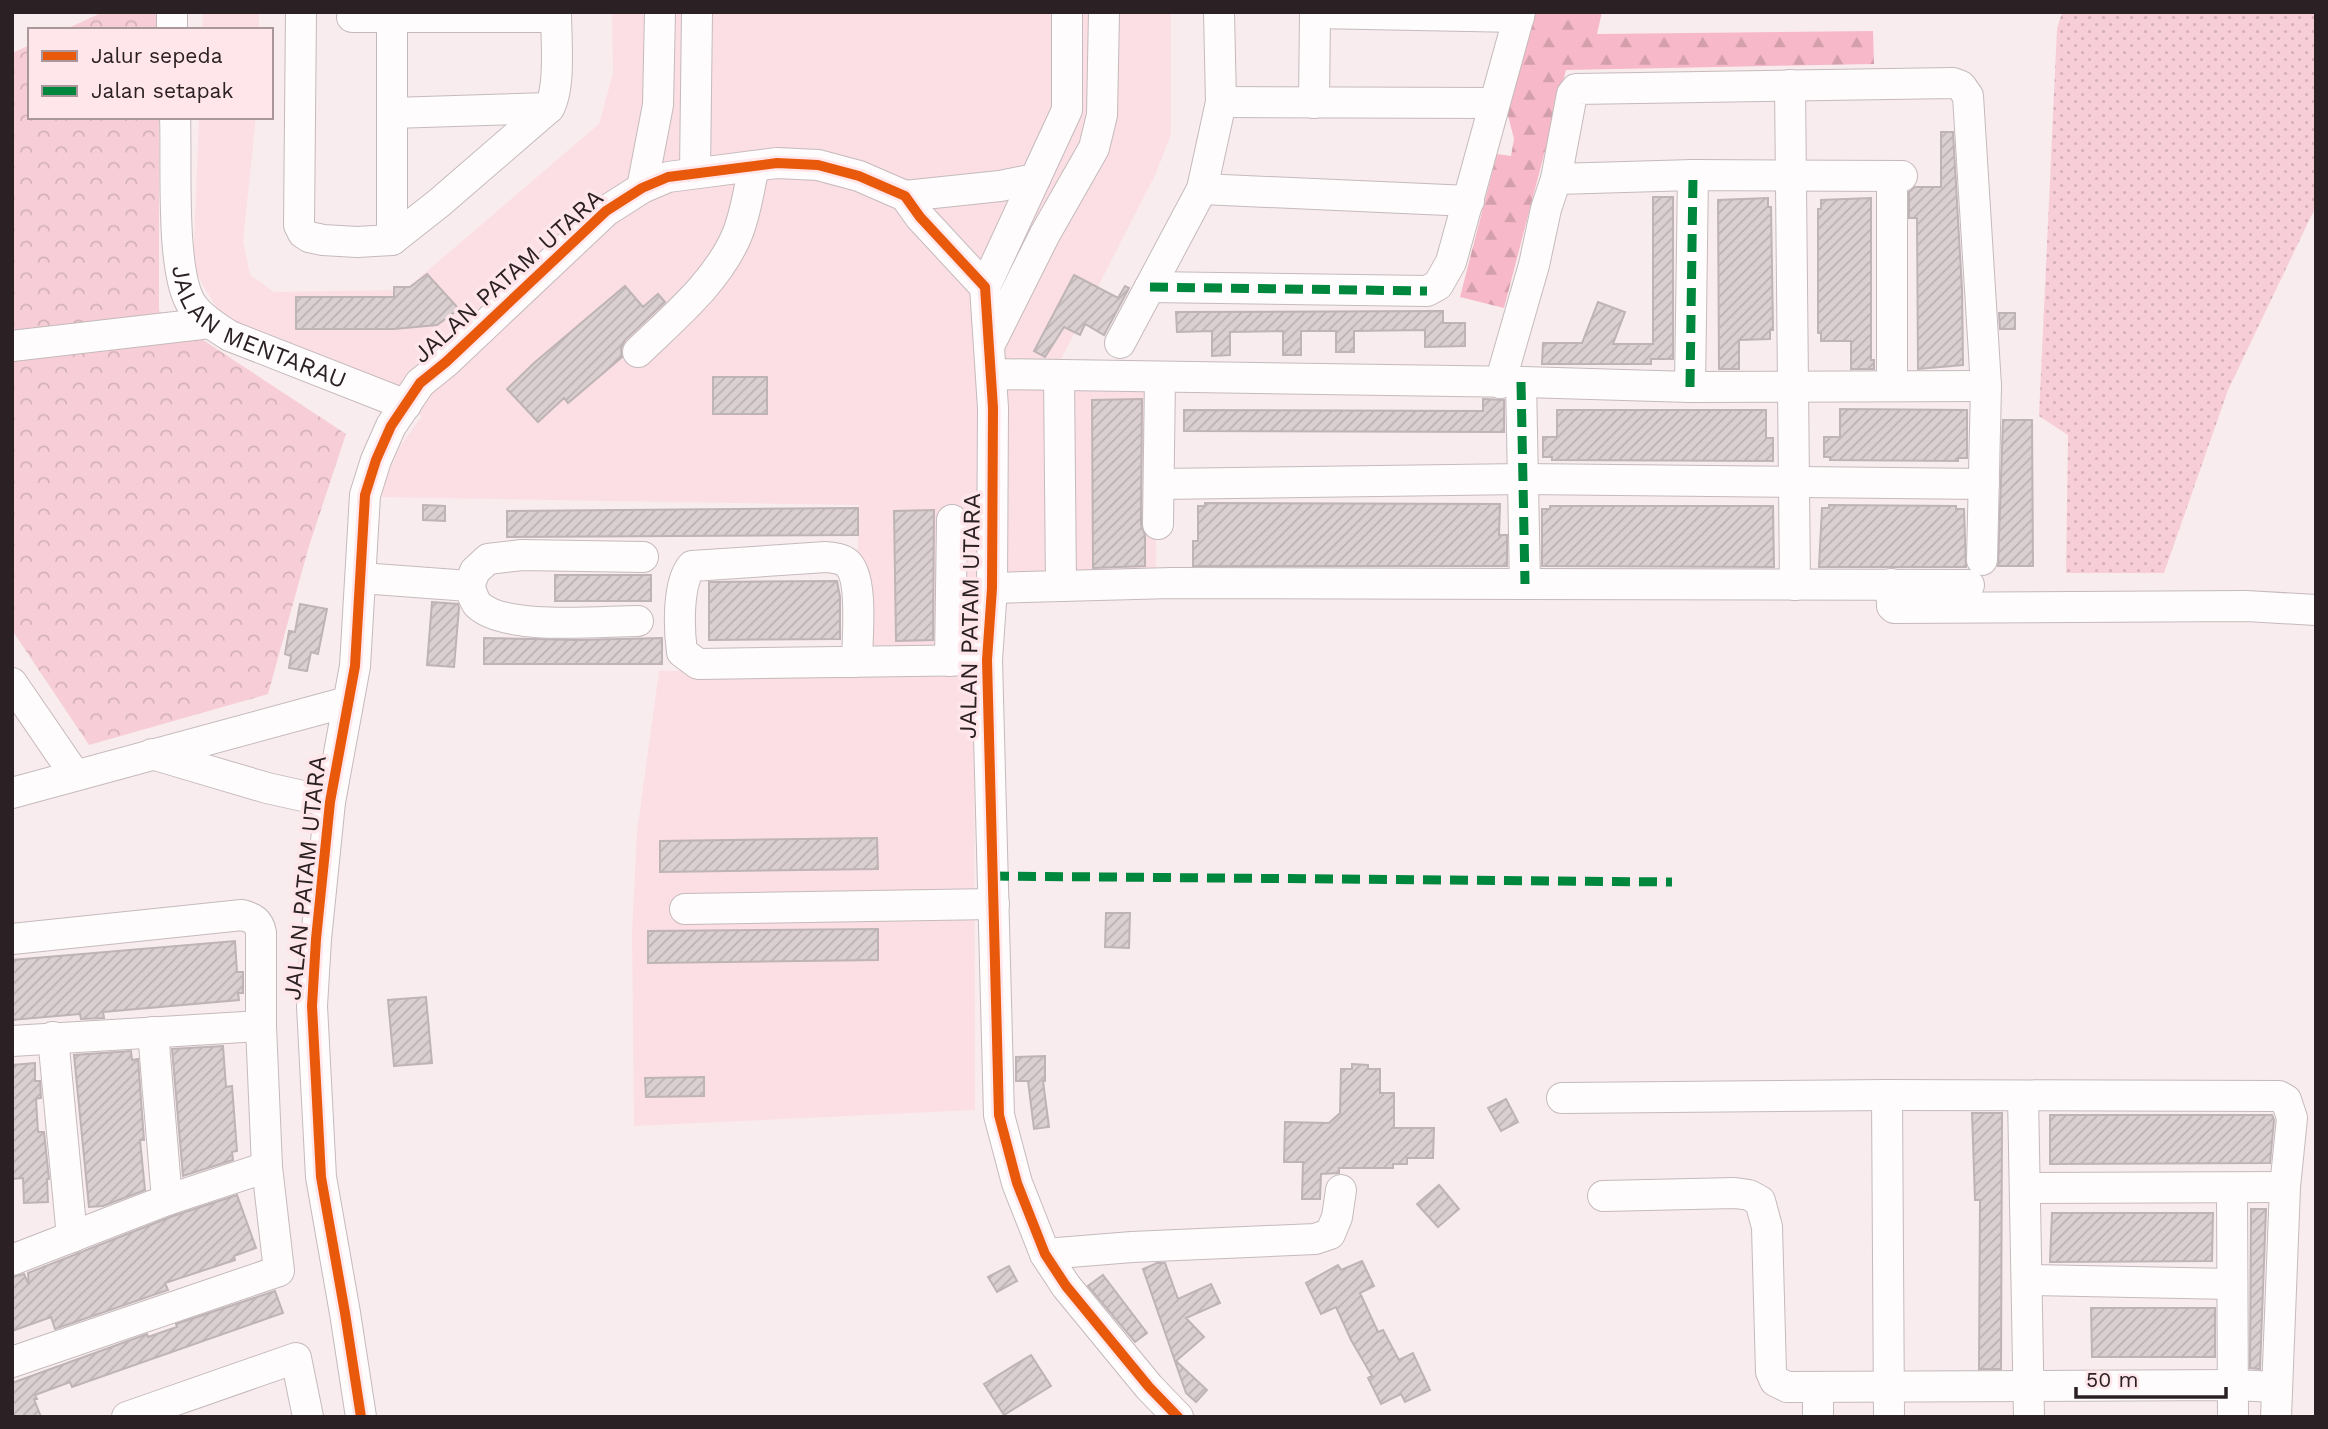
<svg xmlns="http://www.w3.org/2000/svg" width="2328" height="1429" font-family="'Work Sans',sans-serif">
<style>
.built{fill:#fbdfe5}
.grass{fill:url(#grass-dots)}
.forest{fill:url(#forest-firs)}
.park{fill:url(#park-crowns)}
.building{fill:url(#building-hatch);stroke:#beb3b5;stroke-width:2}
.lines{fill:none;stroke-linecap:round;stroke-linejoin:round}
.minor-casing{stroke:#c5babc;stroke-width:32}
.minor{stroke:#fefcfc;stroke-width:30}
.quiet{stroke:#00873e;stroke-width:9;stroke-dasharray:18 9;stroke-linecap:butt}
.cycleway-casing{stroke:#ffe6eb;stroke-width:15}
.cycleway{stroke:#e8590c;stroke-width:10}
.labels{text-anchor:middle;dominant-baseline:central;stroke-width:7;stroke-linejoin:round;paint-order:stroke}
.street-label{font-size:24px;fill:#2b2023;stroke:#ffe6eb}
</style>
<defs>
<pattern id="grass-dots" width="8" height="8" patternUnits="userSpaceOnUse" patternTransform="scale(1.75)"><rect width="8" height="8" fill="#f7ced8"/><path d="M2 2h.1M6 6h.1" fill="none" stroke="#d4b1b9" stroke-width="1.8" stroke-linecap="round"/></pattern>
<pattern id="forest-firs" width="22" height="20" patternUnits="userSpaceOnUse" patternTransform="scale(1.75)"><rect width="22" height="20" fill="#f7b9c9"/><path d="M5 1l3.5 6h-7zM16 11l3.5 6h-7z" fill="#d49fac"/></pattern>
<pattern id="park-crowns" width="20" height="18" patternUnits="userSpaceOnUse" patternTransform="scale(1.75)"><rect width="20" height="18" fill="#f7ced8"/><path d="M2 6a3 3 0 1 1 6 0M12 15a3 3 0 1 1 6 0" fill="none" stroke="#d4b1b9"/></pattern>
<pattern id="building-hatch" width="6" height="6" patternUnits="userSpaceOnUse" patternTransform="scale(1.75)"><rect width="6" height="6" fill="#dacfd1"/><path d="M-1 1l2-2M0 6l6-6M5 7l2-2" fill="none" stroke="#bbb1b3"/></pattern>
</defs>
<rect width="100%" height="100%" fill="#f9ecee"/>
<path class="built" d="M203,12H259V30H202Z
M612,12H1171V134L1156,173L1053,375L1156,374V583L974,584L975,1110L634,1126L632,932L637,832L659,671L855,669L859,505L378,497L399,448L422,416L223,319L193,268L199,117H256L243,241L250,275L274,292L405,290L599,124L613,73Z"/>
<path class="grass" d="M2062,12H2316V206L2228,390L2164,573H2066L2068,435L2039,416L2057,29Z"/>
<path class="forest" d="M1531,12H1602L1597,34L1873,31L1874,64L1566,70L1504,308L1460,297L1497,154L1511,156L1514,139L1504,100Z"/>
<path class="park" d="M103,12H159V30H64Z
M30,45V117H159V311L346,434L309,546L268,694L89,745L12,630V53Z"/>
<path class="building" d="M1941,132H1953L1962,289L1963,365L1918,369L1917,218H1909V192L1915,187H1941Z
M1653,197H1673V359H1651V364H1542L1543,343H1582L1598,302L1625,312L1613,344H1653Z
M1768,198V207H1771L1773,330H1770V339L1739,340V369H1719L1718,200Z
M1871,198V360H1874V369H1851V341H1821V333H1818V209H1821V200Z
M427,274L459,309L437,325L394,329H296V297H394V287H410Z
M1074,275L1118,298L1125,286L1129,288L1104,335L1085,324L1080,335L1064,327L1045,357L1034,351Z
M625,286L643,307L658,294L665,302L625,340L621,348L622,357L568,403L564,398L538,422L507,389L534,363Z
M1443,311V323H1465V346L1425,347V330L1354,331V352H1336V331H1301V355H1283V331L1230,332V355L1212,356V331L1177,332L1176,312Z
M1999,313H2015V329H2000Z
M713,377H767V414H713Z
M1142,399L1141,524L1145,535V566L1093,568L1092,400Z
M1483,399L1504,400V432L1184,431V410L1483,411Z
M1840,409L1967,410V458H1958V461L1830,460V457H1824V437H1840Z
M1557,410H1766V438H1773V461L1552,460V457H1543V437H1557Z
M2003,420H2032L2033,566H1998Z
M1205,503L1500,504L1499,535H1507V566H1193V541H1198V506H1205Z
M423,505L445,506V521L423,520Z
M1829,505L1956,506V509H1964L1966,567H1819L1822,508H1829Z
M1550,506H1773L1774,567L1542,566V509H1550Z
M858,508V535L507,537V511Z
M934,510L933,640L896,641L894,511Z
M555,575H651V601H555Z
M837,581L840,597V639L709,640V582Z
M432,602L458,604L459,608L454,667L427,665Z
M300,604L327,609L318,654L311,652L307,671L289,668L291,656L285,654L289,631L295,632Z
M484,638L578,640L662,638V664H484Z
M877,838L878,869L660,872V841Z
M1106,913H1130L1129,948L1105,947Z
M878,929V960L648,963V931Z
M235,941L237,972H243V993H238L239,1000L103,1012L104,1018L81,1019L80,1014L12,1020V960Z
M426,997L432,1063L394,1066L388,1000Z
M223,1046L226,1087L232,1086L237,1151L232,1152L233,1160L183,1176L172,1049Z
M131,1051L132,1060L138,1059L144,1140H140L145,1190L103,1206L89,1207L74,1055Z
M1045,1056V1081H1043L1049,1127L1034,1129L1028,1081H1016V1057Z
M35,1063V1081H40L41,1098L36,1099L38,1132H44L49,1179H47L48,1202L24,1203L23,1178L12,1179V1065Z
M1352,1064L1368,1065V1069H1380V1093H1394V1128H1434L1433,1158H1407V1164H1393V1168H1339V1173L1321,1174L1320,1199H1302L1303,1162H1284L1285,1122L1329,1123L1340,1113L1341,1069H1352Z
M704,1077V1096L646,1097L645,1078Z
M1506,1099L1518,1122L1501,1131L1488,1108Z
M1972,1113H2002L2001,1369H1979L1980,1200H1975Z
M2050,1115H2272L2274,1120L2270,1163L2050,1164Z
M1439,1185L1459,1209L1438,1227L1417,1204Z
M237,1195L256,1248L234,1256L235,1260L165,1283L168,1290L55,1329L51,1317L12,1331V1277L24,1274L29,1285L28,1273L173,1216Z
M2251,1209H2266L2260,1369L2250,1368Z
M2052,1213H2213L2212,1261L2050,1262Z
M1362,1261L1374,1286L1360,1293L1378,1332L1383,1330L1399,1360L1413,1353L1430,1390L1405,1402L1401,1394L1381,1404L1368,1378L1372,1376L1351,1340L1336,1307L1321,1314L1306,1283L1338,1265L1341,1270Z
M1157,1263H1165L1178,1299L1211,1284L1220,1303L1186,1318L1204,1337L1176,1361L1207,1390L1196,1402L1186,1393L1143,1269Z
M1009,1266L1017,1281L997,1292L988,1277Z
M1103,1275L1147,1333L1135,1342L1088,1286Z
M275,1291L283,1313L72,1387L70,1382L35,1395L37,1399H34L41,1417H12V1383L147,1334L148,1337L177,1327L176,1324Z
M2091,1308H2215V1357H2092Z
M1031,1355L1051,1386L1004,1415L984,1384Z"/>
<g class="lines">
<defs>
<g id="minor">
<path d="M172,12V30"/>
<path d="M301,12L299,225L303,233L309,237L323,240L357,242L392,240L439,203L549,108C561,87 556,38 556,12"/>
<path d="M1315,13L1519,17"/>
<path d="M352,17H556"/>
<path d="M1790,85L1795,585"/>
<path d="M1221,102L1493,103"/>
<path d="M1314,103L1315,12"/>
<path d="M392,113L549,108"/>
<path id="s1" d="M175,117C177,160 170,273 192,305C201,318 217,328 230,336L406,405"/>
<path d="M695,172L697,12"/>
<path d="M1902,176L1693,175L1556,179L1572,94L1576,89L1953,83L1961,86L1968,96L1986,386L1982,560"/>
<path d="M1892,178V386"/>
<path d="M642,188L658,105L660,12"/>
<path d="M1202,189L1469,201"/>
<path d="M905,196L1000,186L1035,179"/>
<path d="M392,240V17"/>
<path d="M985,287L1067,110V12"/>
<path d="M1150,287L1427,291L1438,285L1451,262L1520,12"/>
<path d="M991,342L1045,234L1094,148L1102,115L1104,12"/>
<path d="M1120,343L1202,189L1221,102L1219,12"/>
<path d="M12,346L210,323"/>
<path d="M638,352C674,317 717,282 737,235C746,213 749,189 754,166"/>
<path d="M992,374L1521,382L1690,387L1986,386"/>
<path d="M1059,376L1061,586"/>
<path d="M1521,382L1525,584"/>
<path d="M1500,383L1534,265L1546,209L1556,179"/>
<path d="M1690,387L1693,175"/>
<path d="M1159,484L1523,479L1984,484"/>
<path d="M1158,524L1160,377"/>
<path d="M361,578L469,586L475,571L488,559L522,555L643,557"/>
<path d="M1891,584L1892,606L1894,608L2246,606L2316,610"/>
<path d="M469,586C472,592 474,601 478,605C505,631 600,621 638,621"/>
<path d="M992,588L1172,583L1969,585"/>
<path d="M950,661L952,520"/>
<path d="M857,662C857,639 864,578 847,563C841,558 833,558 826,557L692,566C677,583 679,630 682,652L698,664L987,660"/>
<path d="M12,683L75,775"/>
<path d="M152,754L267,788L330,802"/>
<path d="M12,793L347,702"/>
<path d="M685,909L994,904"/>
<path d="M12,939L242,915C253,918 259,921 261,933V1026L267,1167L279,1271L12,1362"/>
<path d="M153,1032L167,1200"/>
<path d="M53,1037L72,1237"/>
<path d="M12,1041L261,1026"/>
<path d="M1887,1095L1889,1417"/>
<path d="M2023,1096L2029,1417"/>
<path d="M1562,1098L1887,1095L2279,1096L2286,1100L2292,1118L2285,1187L2276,1417"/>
<path d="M2025,1188L2285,1187"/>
<path d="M2232,1189L2233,1417"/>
<path d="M1603,1196L1735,1193L1749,1195L1760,1201L1767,1227L1771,1372L1775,1381L1787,1387L2234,1385L2276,1387"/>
<path d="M1045,1254L1132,1247L1315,1239L1330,1234L1337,1217L1341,1190"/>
<path d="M12,1260L167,1200L267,1167"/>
<path d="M2027,1280L2232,1284"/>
<path d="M127,1417L296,1358L308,1417"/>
<path d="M361,1417L345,1313L321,1177L312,1006L316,939L330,802L355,666L365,495L376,460L391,426L420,383L446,362L606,211L642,188L668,177L777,163L818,165L859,176L905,196L920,217L985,287L993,408L992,588L987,660L999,1115L1017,1183L1045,1254L1066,1286L1149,1387L1178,1417"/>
<path d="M1818,1417V1388"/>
</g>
</defs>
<use href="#minor" class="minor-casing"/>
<use href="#minor" class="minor"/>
<path class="quiet" d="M1150,287L1427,291
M1521,382L1525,584
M1690,387L1693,175
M991,876L1672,882"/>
<defs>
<path id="cycleway" d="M361,1417L345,1313L321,1177L312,1006L316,939L330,802L355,666L365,495L376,460L391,426L420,383L446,362L606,211L642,188L668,177L777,163L818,165L859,176L905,196L920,217L985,287L993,408L992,588L987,660L999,1115L1017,1183L1045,1254L1066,1286L1149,1387L1178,1417"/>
</defs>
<use href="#cycleway" class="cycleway-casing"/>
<use href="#cycleway" class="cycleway"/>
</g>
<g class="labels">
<g class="street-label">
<text transform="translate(508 276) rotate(-42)">JALAN PATAM UTARA</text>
<text stroke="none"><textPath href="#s1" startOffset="256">JALAN MENTARAU</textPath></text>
<text transform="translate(970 616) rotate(-89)">JALAN PATAM UTARA</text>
<text transform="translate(305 878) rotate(-84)">JALAN PATAM UTARA</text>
</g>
</g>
<rect width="2328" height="1429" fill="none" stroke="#2b2023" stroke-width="28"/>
<rect x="28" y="28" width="245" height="91" fill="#ffe6eb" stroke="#aa979b" stroke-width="2"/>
<rect x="42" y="51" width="35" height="10" fill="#e8590c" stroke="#aa979b" stroke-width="2"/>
<text x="91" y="63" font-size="21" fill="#2b2023">Jalur sepeda</text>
<rect x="42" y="86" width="35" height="10" fill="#00873e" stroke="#aa979b" stroke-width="2"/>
<text x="91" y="98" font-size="21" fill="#2b2023">Jalan setapak</text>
<path d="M2076 1387v10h150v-10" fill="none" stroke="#2b2023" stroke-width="3.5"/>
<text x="2086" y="1387" font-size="21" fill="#2b2023" stroke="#ffe6eb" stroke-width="5" paint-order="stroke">50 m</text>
</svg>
